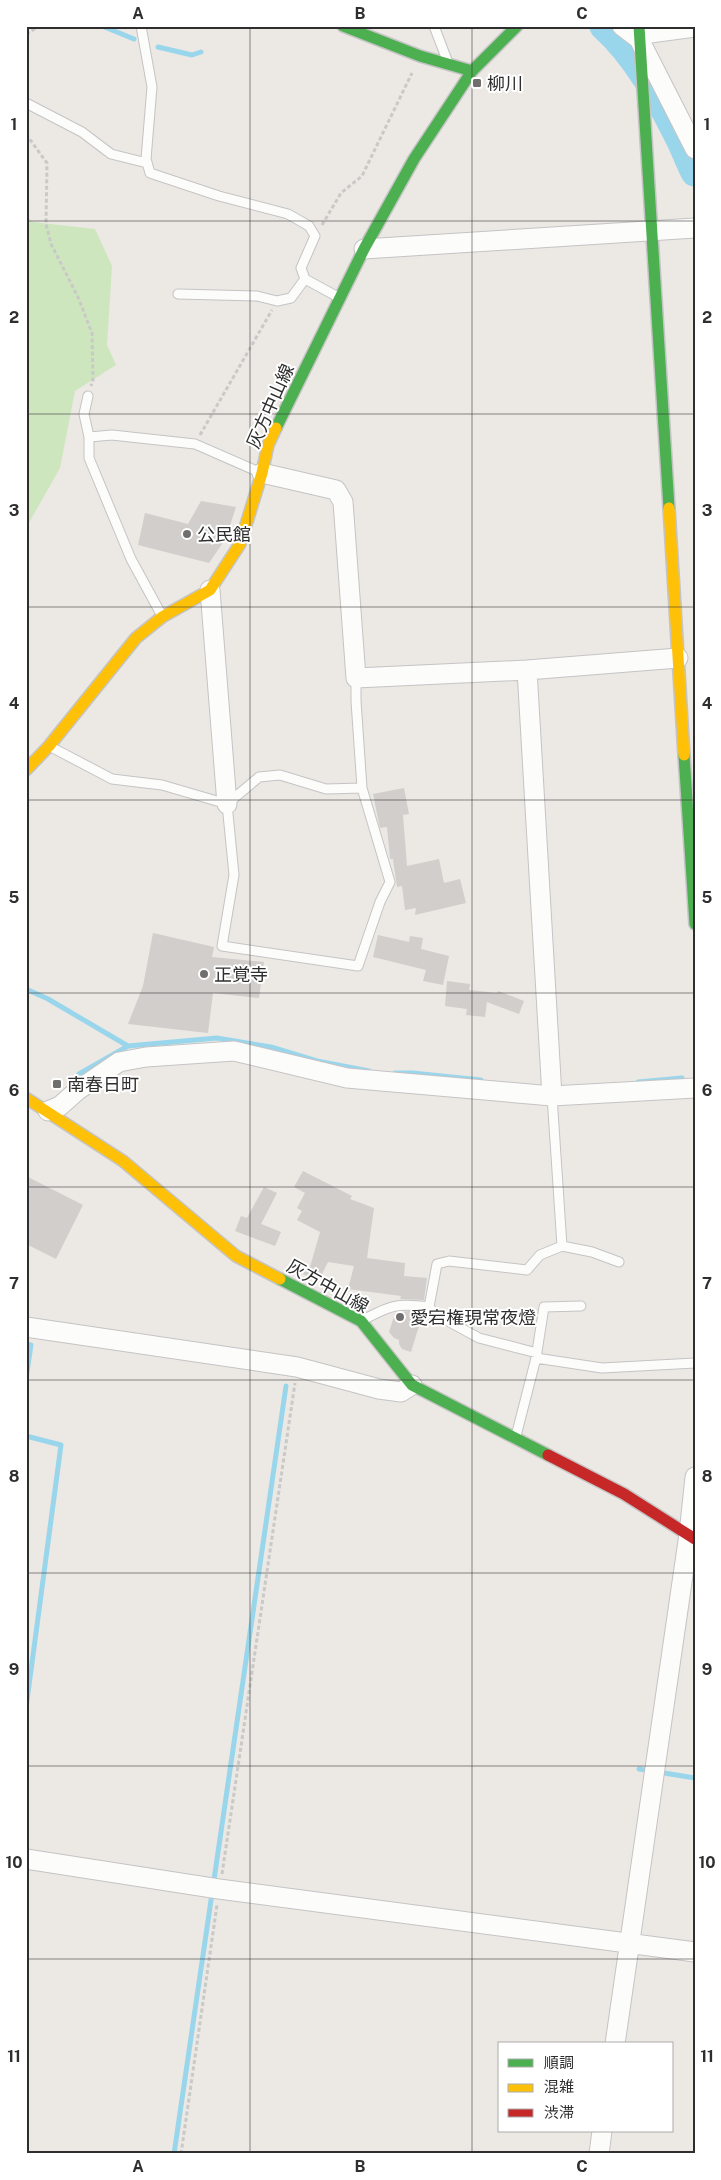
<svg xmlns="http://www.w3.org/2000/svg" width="721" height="2180" font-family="'Public Sans','Noto Sans JP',sans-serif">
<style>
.green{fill:#cee6be}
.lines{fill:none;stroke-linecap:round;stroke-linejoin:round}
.stream{stroke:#99d6ec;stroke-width:5}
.river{stroke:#99d6ec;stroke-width:29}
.building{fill:#d1cecb}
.lane-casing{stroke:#c5c4c5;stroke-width:11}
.street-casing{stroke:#c5c4c5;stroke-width:21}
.fast-casing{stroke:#c5c4c5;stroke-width:14}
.slow-casing{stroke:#c5c4c5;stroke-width:14}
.jam-casing{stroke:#c5c4c5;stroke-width:14}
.path{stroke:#c9c9c8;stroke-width:3;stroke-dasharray:4 2.5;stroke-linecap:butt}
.lane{stroke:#fcfcfb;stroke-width:9}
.street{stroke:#fcfcfb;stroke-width:19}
.fast{stroke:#4caf50;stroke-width:11}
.slow{stroke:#ffc107;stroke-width:11}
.jam{stroke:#c62828;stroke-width:11}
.grid{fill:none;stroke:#2e2e2e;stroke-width:1;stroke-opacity:0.55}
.poi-dot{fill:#706f6e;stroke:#fff;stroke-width:2}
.labels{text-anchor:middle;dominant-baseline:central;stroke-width:4;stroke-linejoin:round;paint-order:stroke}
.poi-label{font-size:18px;fill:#2e2e2e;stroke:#fff;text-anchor:start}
.street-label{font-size:18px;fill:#2e2e2e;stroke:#fff}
.neatline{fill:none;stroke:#2e2e2e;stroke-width:2}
.grid-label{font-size:16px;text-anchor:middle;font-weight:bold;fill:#2e2e2e}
</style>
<rect width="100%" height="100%" fill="#ece8e4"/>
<path class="green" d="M26,215L32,222L95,229L112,266L107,345L116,365L75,391L60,468L26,528Z"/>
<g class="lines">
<path class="stream" d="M102,26L134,39
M158,47L192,55L201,52
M26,989L48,999L128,1046
M395,1073H412L481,1080
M79,1074L128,1046L217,1038L271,1047L317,1061L369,1071
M638,1082L682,1078
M26,1344L31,1345L26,1379
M26,1436L61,1445L26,1708
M639,1769L695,1778
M174,2154L286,1386"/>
<path class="river" d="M604,26C637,56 659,97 679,137C685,148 689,161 695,172"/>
</g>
<path class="building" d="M201,501L236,507L226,538L209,563L138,545L145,513L188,524Z
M404,788L409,814L403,815L407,866L439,859L444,883L460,879L466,903L415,915L416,908L405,910L402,886L397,887L393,859H390L387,827L380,828L373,794Z
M153,933L214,947L212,957L264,962L259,998L213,993L208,1033L128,1024L143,986Z
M378,935L409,942L410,936L423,938L421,949L449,956L443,985L423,981L426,970L373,957Z
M447,981L470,984L469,990L497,993L498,991L524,1001L519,1014L487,1002L485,1017L466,1015L467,1009L445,1006Z
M303,1171L352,1196L350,1199L374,1208L367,1258L405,1263L404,1276L427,1278L424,1300L400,1299L401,1296L348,1289L354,1266L328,1262L318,1282L303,1274L307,1265L310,1267L320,1232L297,1220L302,1211L297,1208L305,1193L294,1187Z
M26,1176L83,1205L56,1259L26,1244Z
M264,1187L277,1193L261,1224L281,1232L275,1246L235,1231L241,1216L247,1218Z
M409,1311L423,1313L411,1352L402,1349L399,1344V1340L394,1338L389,1332L395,1313Z"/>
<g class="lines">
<defs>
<path id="lane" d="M141,26L152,87L146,159L150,173L219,196L288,214L309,226L315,236L301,268L305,279L338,297
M434,26L447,60
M26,103L82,132L111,154L147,163
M178,294L257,296L277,301L291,298L305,279
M88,396L84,414L89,437V458L131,559L161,614
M89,437L112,435L195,444L259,472
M51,747L112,779L162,785L227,804
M227,804L234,875L222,946L358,966L380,902L390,882L362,788L356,701V678
M227,804L259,777L280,775L326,789L362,788
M562,1246L592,1252L619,1262
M429,1307L435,1314L479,1338L537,1353
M363,1320C391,1305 397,1303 429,1307L437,1264L449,1261L527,1270L540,1255L562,1246L552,1096
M536,1358L544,1307L581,1306
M516,1436L536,1358L602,1368L695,1363"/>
<path id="street" d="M622,26L639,39L695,149
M639,39L650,33L695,27
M364,249L695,228
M262,473L336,490L343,502L356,678L527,670L678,658
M210,590L227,804
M527,670L552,1096
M48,1111L60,1106L78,1090L119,1062L146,1057L234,1051L347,1078L552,1096L695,1088
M26,1327L297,1367L379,1389L401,1392L412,1385
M26,1859L219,1889L695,1952
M615,2044L689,1534L695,1477
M599,2154L602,2131"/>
<path id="fast" d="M343,26L420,56L472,71
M639,26L669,508
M276,428L364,249L414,159L472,71L517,26
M684,755L695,924
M280,1279L361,1321L412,1385L548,1455"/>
<path id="slow" d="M669,508L684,755
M26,770L49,746L136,638L162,617L210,590L240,544L262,473L268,445L276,428
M26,1098L123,1161L236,1256L280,1279"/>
<path id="jam" d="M548,1455L624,1494L695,1539"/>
</defs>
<use href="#lane" class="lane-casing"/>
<use href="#street" class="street-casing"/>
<use href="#fast" class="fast-casing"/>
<use href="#slow" class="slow-casing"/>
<use href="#jam" class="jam-casing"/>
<path class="path" d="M26,34L40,26
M26,134L47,163L46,224L51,244L78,297L92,333L93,380L91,386
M322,225L341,193L362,176L412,73
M200,435L272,310
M222,1874L295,1383
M181,2154L217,1905"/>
<use href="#lane" class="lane"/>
<use href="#street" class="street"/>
<use href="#fast" class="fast"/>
<use href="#slow" class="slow"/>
<use href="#jam" class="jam"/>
</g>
<path class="grid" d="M250,26V2154M472,26V2154M26,221H695M26,414H695M26,607H695M26,800H695M26,993H695M26,1187H695M26,1380H695M26,1573H695M26,1766H695M26,1959H695"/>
<g class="poi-dot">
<rect x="472" y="78" width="10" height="10" rx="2.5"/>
<circle cx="187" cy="534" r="5"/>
<circle cx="204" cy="974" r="5"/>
<rect x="52" y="1079" width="10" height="10" rx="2.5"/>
<circle cx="400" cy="1317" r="5"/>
</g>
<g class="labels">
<g class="poi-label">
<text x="487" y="83">柳川</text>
<text x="197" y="534">公民館</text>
<text x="214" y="974">正覚寺</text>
<text x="67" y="1084">南春日町</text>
<text x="410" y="1317">愛宕権現常夜燈</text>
</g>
<g class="street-label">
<text transform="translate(270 406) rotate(-66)">灰方中山線</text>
<text transform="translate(328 1286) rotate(29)">灰方中山線</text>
</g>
</g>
<rect width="721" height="2180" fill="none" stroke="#ffffff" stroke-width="55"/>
<rect x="498" y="2042" width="175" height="90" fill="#ffffff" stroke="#ababab"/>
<rect x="508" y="2059" width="25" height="8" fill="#4caf50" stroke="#ababab"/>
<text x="544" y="2068" font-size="15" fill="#2e2e2e">順調</text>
<rect x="508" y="2084" width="25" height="8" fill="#ffc107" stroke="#ababab"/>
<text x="544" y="2092" font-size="15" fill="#2e2e2e">混雑</text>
<rect x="508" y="2109" width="25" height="8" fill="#c62828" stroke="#ababab"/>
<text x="544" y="2118" font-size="15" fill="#2e2e2e">渋滞</text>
<rect x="28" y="28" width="666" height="2124" class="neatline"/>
<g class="grid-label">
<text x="138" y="19">A</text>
<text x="360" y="19">B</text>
<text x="582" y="19">C</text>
<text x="14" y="130">1</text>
<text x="707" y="130">1</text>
<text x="14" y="323">2</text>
<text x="707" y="323">2</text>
<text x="14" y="516">3</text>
<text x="707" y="516">3</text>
<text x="14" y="709">4</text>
<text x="707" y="709">4</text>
<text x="14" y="903">5</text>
<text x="707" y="903">5</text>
<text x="14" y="1096">6</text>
<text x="707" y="1096">6</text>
<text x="14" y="1289">7</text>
<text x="707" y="1289">7</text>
<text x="14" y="1482">8</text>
<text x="707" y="1482">8</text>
<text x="14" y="1675">9</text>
<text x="707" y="1675">9</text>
<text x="14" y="1868">10</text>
<text x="707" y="1868">10</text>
<text x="14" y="2062">11</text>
<text x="707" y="2062">11</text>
<text x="138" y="2172">A</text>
<text x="360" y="2172">B</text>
<text x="582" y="2172">C</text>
</g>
</svg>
